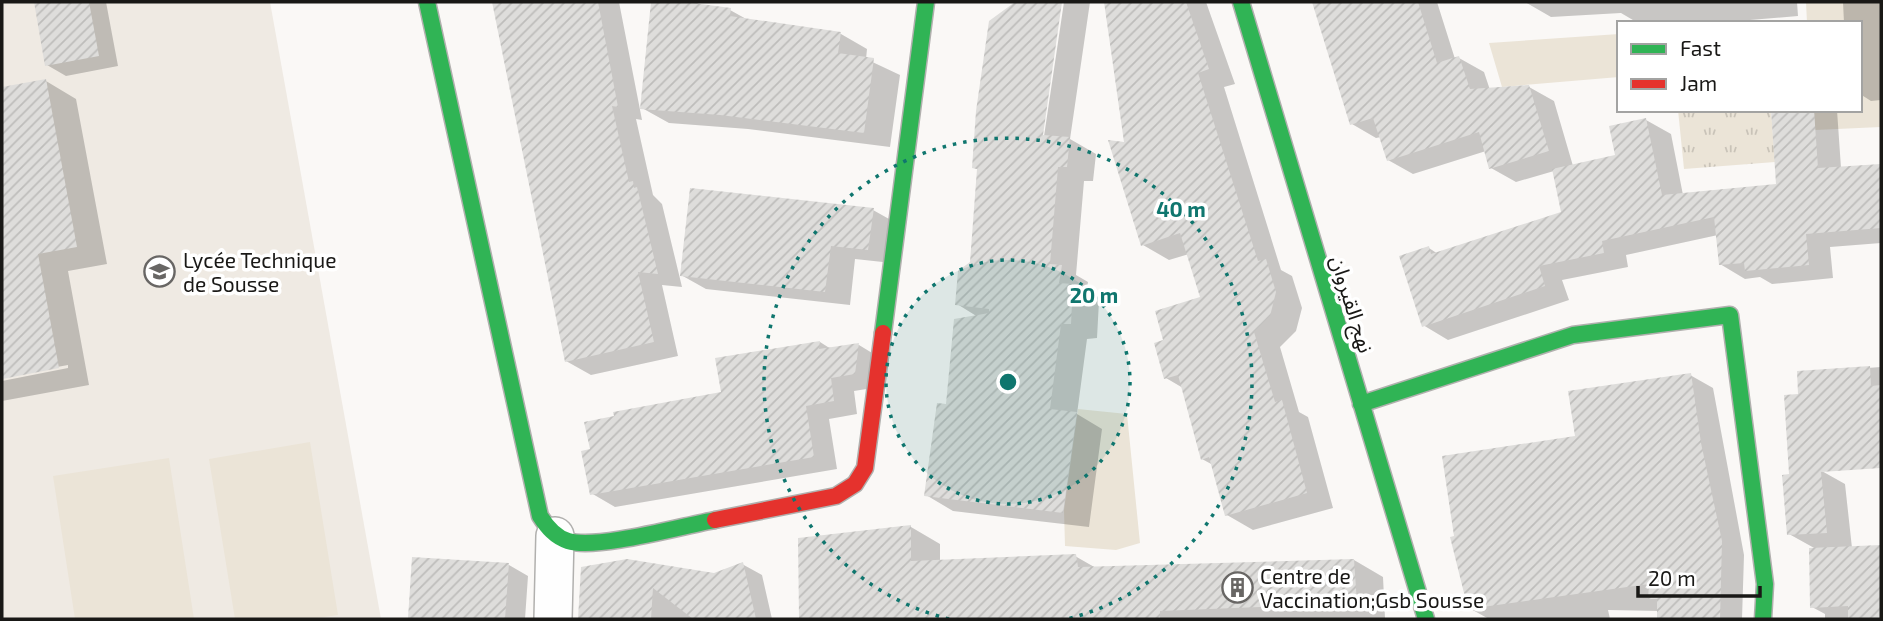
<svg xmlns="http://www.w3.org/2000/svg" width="1883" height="621" font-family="'Exo 2','Noto Sans Arabic',sans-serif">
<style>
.built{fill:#efeae3}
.grass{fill:url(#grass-tufts)}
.garden{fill:#ebe4d7}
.shadow{fill:#0003;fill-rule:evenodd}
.building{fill:url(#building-hatch)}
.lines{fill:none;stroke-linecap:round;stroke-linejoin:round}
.street-casing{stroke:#b1b0ae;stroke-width:40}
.fast-casing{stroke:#b1b0ae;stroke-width:19}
.jam-casing{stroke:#b1b0ae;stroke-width:19}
.street{stroke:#fefefe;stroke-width:37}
.fast{stroke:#30b455;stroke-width:16}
.jam{stroke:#e5322d;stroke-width:16}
.ring{fill:none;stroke:#0f766e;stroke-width:3.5;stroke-dasharray:3.5 7}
.labels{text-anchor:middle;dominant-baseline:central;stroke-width:7;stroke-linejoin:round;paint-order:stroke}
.poi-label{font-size:21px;fill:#191816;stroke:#fff;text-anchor:start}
.street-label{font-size:21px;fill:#191816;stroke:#fff}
.centre{fill:#0f766e;stroke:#fff;stroke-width:3.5}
.ring-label{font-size:21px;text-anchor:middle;font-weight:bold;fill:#0f766e;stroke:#fff;stroke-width:7;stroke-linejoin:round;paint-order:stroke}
</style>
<defs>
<pattern id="grass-tufts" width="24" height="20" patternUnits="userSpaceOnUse" patternTransform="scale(1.75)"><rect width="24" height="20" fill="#ebe4d7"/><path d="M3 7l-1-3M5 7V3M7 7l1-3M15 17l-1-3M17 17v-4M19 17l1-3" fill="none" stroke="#c9c3b8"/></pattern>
<pattern id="building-hatch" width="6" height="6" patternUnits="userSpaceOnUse" patternTransform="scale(1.75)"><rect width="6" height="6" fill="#dedddb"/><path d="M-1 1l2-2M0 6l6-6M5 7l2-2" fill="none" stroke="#bebdbb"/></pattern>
</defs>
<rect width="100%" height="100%" fill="#faf8f6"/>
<path class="built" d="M2,2H270L381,619H2Z"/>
<path class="grass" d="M1678,110H1771L1775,162L1684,169Z"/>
<path class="garden" d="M1806,2H1881V127L1815,130L1814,110H1860V23H1807Z
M1619,34V77L1502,87L1489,43Z
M1078,409L1127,414L1140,543L1116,550L1065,546L1064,510Z
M310,442L338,615L310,619H235L209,459Z
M169,458L194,619H75L53,476Z"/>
<path class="shadow" d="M35,2H106L118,66L66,76L47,65Z
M493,2H619L642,120L636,119L653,195L662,204L682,287L662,285L678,356L591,375L566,361Z
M653,2H695L706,8L730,10L748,20L841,34L867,49L866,59L900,75L890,147L748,129L669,123L642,108Z
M1018,2H1090L1070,139L1096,154L1093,181H1084L1076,275L1088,282L1086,294L1099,301L1097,338L1087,339L1077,414L1102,429L1089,527L953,511L926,495L948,406L978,317L957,304L971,263L979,170L973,167L990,22ZM1060,2H1064L1043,143H1040Z
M1105,2H1206L1235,84L1224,87L1281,270L1292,276L1302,308L1296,331L1280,347L1299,412L1308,417L1333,508L1253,530L1227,515L1213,465L1202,459L1183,388L1166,378L1165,342L1202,298L1189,254L1169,260L1143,245Z
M1314,2H1437L1455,59L1459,58L1484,72L1490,90L1529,87L1554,101L1573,166L1618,157L1646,120L1671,134L1683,195L1778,186L1773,110H1837L1841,168L1881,165V243L1830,247L1833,278L1772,284L1760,277L1745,279L1720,264L1718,235L1626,255L1628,267L1562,280L1569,300L1448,340L1423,325L1429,248L1438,254L1563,213L1554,171L1516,182L1491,168L1486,151L1413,174L1388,160L1381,137L1376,138L1352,124Z
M1525,2H1797L1798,16L1714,23H1638L1621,13L1551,17Z
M1843,2H1881V100L1871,101L1860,94V23H1844Z
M46,81L76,99L107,264L68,271L89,385L2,401V381L68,368V365L2,377V89Z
M1629,110H1667L1635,113Z
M873,210L898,224L892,263L855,259L850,305L706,289L681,275Z
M820,342L831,349L859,345L882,359L879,387L854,391L857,414L829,419L837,469L615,507L591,493L723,394Z
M1881,367V426L1827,430L1798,373Z
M1690,375L1713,388L1744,555L1742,619H1658L1659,611L1608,610L1610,619H1489L1469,608L1577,437Z
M1820,470L1845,484L1852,548L1881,547V619H1825V614L1812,607L1816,549L1789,534Z
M911,527L940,544V562L1075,556L1096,568L1354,560L1383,577L1385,618L801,619L800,540Z
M414,559L509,565L528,576L525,619H409Z
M742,564L762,575L772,619H580L583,569L714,574Z"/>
<path class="building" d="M34,2H89L99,56L45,66Z
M492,2H598L618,107L612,106L629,182L633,181L634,188L637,187L658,274L638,272L654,342L565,362Z
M651,2H685L731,8L730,16L841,32L838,53L874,58L864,133L720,115L640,109Z
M1015,2H1062L1043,135L1070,137L1067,167H1058L1050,264L1062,265L1059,283L1073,284L1071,324H1061L1050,409L1077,412L1063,513L924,496L937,403L946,404L954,319L989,313V309L955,305L958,271L970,262L977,169L972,168L976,111L989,21Z
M1104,2H1186L1209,69L1198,73L1258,261L1266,259L1276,292L1270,316L1254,332L1275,402L1282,400L1307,493L1225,516L1209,457L1201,460L1178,375L1164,379L1154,343L1163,340L1155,311L1200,297L1180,233L1141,246L1108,140L1124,142Z
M1312,2H1418L1437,63L1459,56L1470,89L1529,85L1549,151L1489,169L1479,132L1387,161L1373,118L1350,125Z
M46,79L77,247L38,254L59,368L2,379V87Z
M1771,110H1814L1818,168L1881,164V228L1806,234L1809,265L1745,271L1744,263L1719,265L1714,217L1602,241L1604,253L1539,266L1545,286L1422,327L1399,256L1429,246L1431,254L1561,212L1552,169L1615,155L1609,126L1646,118L1662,195L1776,184Z
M690,188L874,208L868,250L831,246L825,292L680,276Z
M820,341L819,349L859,343L855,374L831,378L834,401L806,406L814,457L590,495L581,451L590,449L584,422L614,416L613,412L721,392L715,358Z
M1870,366L1871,386L1881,385V468L1821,472L1827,533L1787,535L1782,475L1789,474L1784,395L1798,394L1797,371Z
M1691,373L1701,443L1722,541L1720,619H1657V599H1648L1649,584L1468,609L1450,537L1454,536L1442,456L1575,436L1568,391Z
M911,525V561L1076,554L1078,567L1354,559L1357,603L1160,611V619H799L798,538Z
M1881,545V619H1848V606L1810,608L1809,548Z
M412,557L509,563L505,619L408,618Z
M627,559L714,573L743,562L756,619H693L653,588L651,619H578L581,567Z"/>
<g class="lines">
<defs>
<path id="street" d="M553,619L555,536"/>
<path id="fast" d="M427,2L540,516C547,527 555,537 568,541C597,550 682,526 715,520
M1241,2L1426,619
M883,333L926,2
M1361,404L1573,335L1730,315L1765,584L1763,619"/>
<path id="jam" d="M715,520L836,496L855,484L865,468L883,333"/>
</defs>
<use href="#street" class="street-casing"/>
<use href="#fast" class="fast-casing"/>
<use href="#jam" class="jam-casing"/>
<use href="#street" class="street"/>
<use href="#fast" class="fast"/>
<use href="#jam" class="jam"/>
</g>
<circle cx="1008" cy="382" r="122" fill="#0f766e" fill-opacity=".12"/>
<g class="ring">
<circle cx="1008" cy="382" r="122"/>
<path d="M949 619A244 244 0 1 1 1067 619"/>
</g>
<defs>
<symbol id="university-ring" viewBox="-11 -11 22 22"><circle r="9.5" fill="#fff" stroke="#686664" stroke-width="1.5"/><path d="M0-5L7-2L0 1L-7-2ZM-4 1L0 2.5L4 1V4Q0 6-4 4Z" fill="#686664"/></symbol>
<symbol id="building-ring" viewBox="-11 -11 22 22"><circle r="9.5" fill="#fff" stroke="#686664" stroke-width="1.5"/><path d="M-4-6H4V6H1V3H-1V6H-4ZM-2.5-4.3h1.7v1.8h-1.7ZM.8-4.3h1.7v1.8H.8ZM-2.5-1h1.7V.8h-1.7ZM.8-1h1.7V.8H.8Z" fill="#686664"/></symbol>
</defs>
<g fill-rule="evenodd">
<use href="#university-ring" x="142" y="254" width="35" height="35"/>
<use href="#building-ring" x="1220" y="570" width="35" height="35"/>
</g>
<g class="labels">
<g class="poi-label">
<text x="183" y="259">Lycée Technique<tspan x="183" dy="24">de Sousse</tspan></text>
<text x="1260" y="575">Centre de<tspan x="1260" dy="24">Vaccination;Gsb Sousse</tspan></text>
</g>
<g class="street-label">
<text transform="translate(1353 304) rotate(73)">نهج القيروان</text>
</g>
</g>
<circle cx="1008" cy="382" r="10" class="centre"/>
<g class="ring-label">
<text x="1181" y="217">40 m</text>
<text x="1094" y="303">20 m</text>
</g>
<rect width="1883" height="621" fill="none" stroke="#191816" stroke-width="7"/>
<rect x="1617" y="21" width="245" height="91" fill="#ffffff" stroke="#a3a3a2" stroke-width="2"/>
<rect x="1631" y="44" width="35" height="10" fill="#30b455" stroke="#a3a3a2" stroke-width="2"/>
<text x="1680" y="56" font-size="21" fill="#191816">Fast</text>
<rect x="1631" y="79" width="35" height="10" fill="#e5322d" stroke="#a3a3a2" stroke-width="2"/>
<text x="1680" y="91" font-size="21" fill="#191816">Jam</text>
<path d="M1638 586v10h122v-10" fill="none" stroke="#191816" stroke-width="3.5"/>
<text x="1648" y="586" font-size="21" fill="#191816" stroke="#ffffff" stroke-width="5" paint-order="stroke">20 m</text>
</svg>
